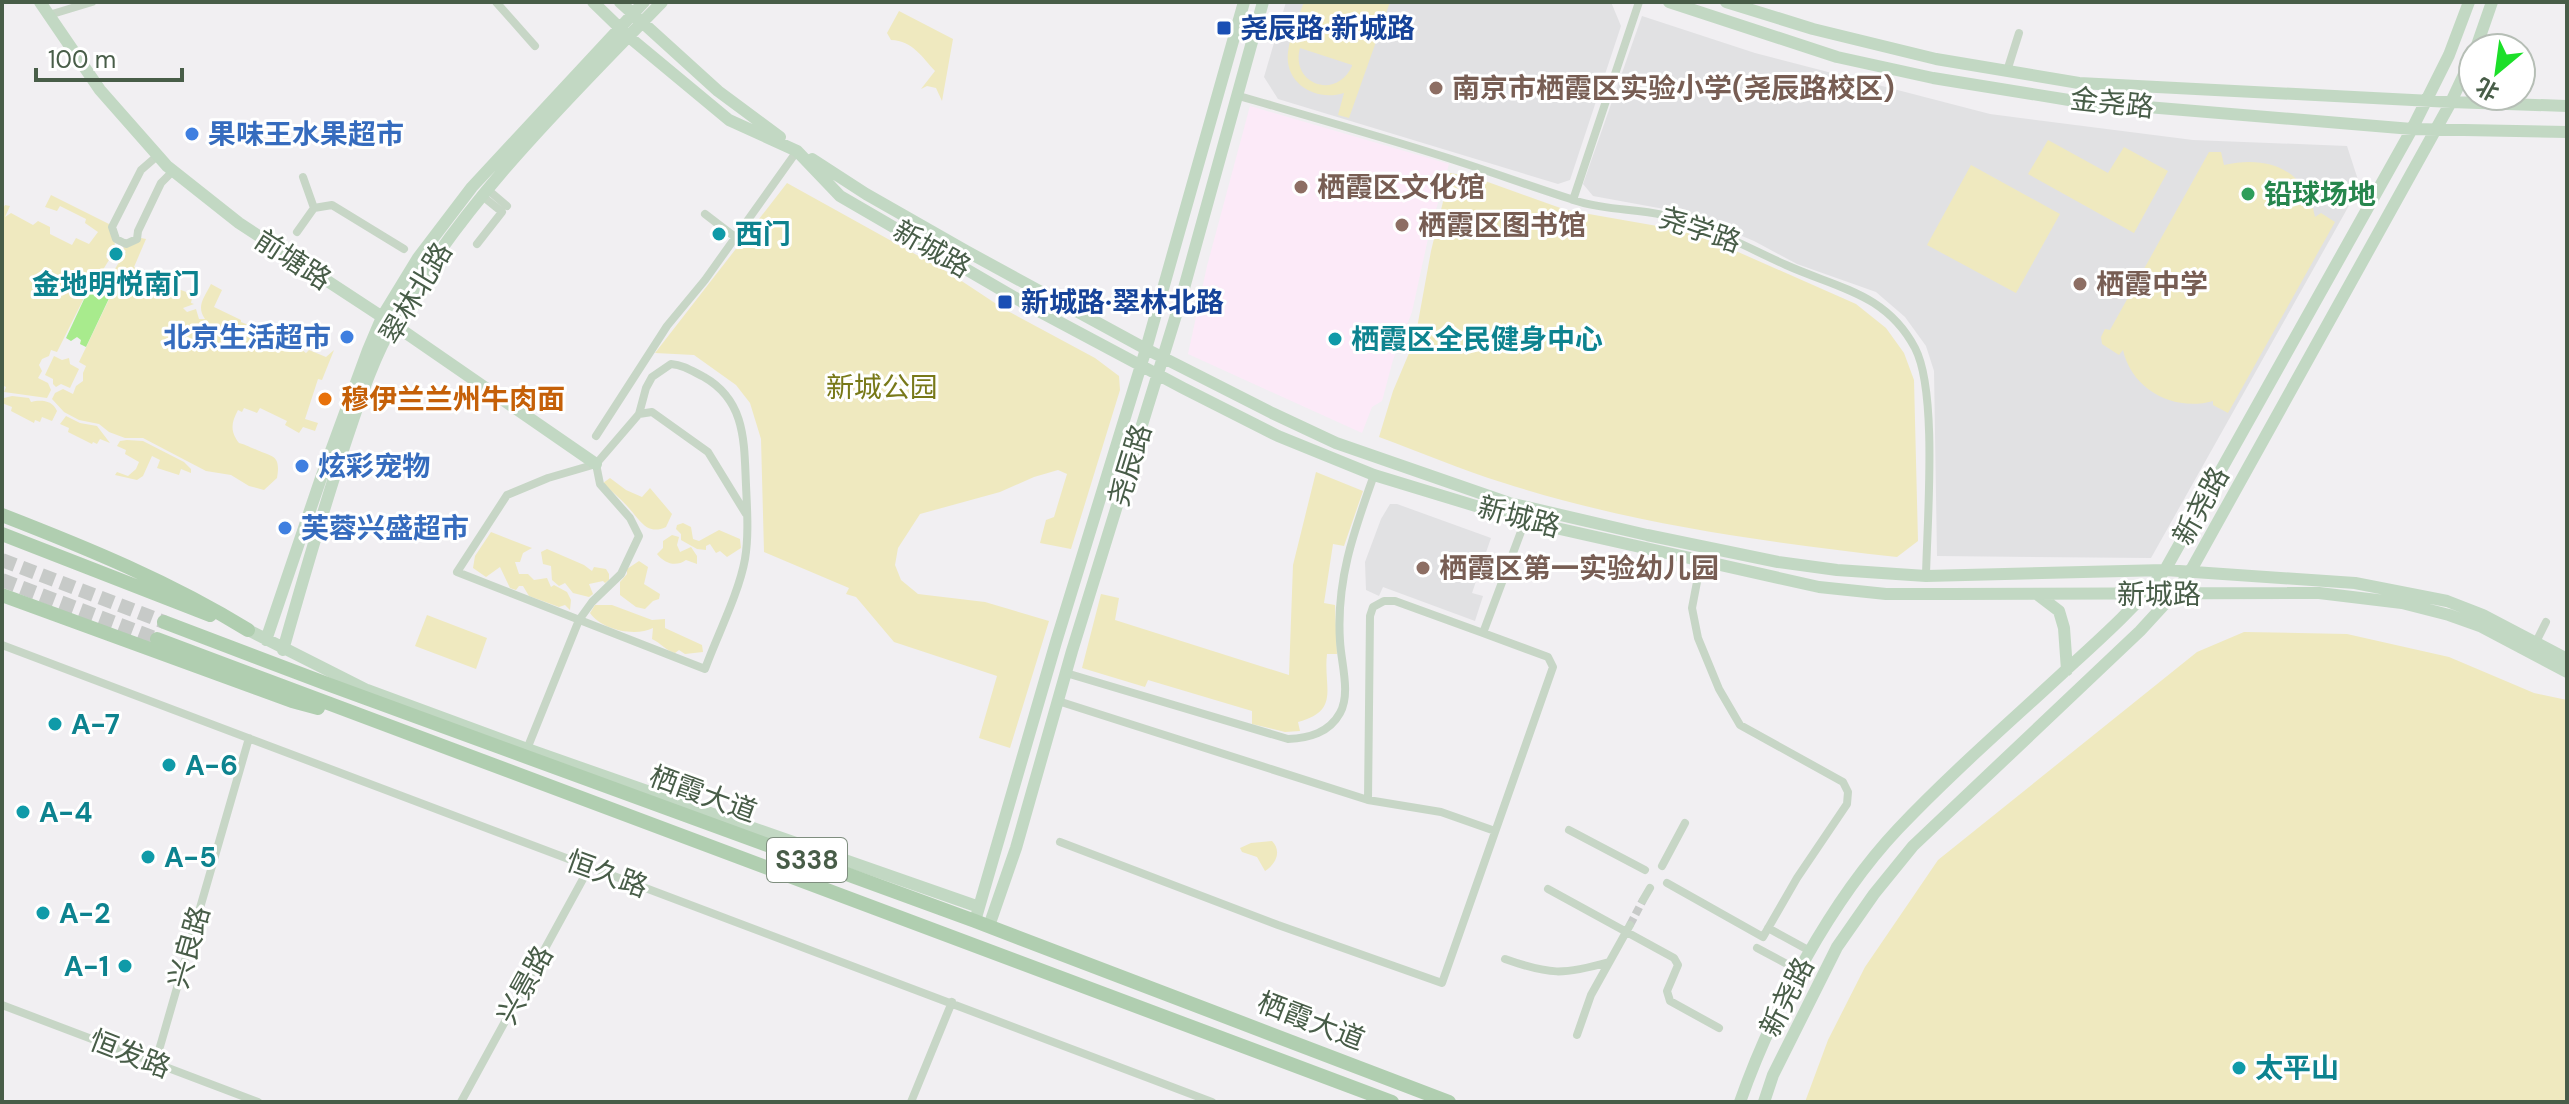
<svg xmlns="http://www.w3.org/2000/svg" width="2569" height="1104" font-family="'DM Sans','Noto Sans SC',sans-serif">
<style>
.commercial{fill:#fceaf8}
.education{fill:#e1e1e3}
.green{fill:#efe9bf;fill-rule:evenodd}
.water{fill:#a8eb8d}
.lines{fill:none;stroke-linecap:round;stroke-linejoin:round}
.street-tunnel{stroke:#c7cac8;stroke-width:8;stroke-dasharray:8 4;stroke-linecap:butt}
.primary-tunnel{stroke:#c7cac8;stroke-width:14;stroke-dasharray:14 7;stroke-linecap:butt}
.street{stroke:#c7d6c6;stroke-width:8}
.secondary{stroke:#c2d8c3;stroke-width:12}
.primary{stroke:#b0ceb0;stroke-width:14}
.transit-dot{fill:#1a4fb4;stroke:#fff;stroke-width:3}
.education-dot{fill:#8d6e63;stroke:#fff;stroke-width:3}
.shop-dot{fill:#3f7fe0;stroke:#fff;stroke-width:3}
.leisure-dot{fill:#2e9e5b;stroke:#fff;stroke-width:3}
.culture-dot{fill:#0f9aa8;stroke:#fff;stroke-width:3}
.food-dot{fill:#e8710a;stroke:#fff;stroke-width:3}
.labels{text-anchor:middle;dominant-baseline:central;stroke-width:6;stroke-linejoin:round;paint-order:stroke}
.shield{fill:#fff;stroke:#7f8e7f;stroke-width:2}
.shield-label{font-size:26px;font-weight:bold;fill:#485d48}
.transit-label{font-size:28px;font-weight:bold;fill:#164399;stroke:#fff;text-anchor:start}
.education-label{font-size:28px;font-weight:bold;fill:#785e54;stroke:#fff;text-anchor:start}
.street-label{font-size:28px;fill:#485d48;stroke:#fff}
.shop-label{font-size:28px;font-weight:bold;fill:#366cbe;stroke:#fff;text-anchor:start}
.leisure-label{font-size:28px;font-weight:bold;fill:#27864d;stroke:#fff;text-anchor:start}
.culture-label{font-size:28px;font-weight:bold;fill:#0d838f;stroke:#fff;text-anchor:start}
.park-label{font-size:28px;fill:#787919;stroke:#fff}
.food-label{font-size:28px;font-weight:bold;fill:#c56008;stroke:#fff;text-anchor:start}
</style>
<rect width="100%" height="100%" fill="#f1eff2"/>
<path class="commercial" d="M1250,106L1449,164L1429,234L1412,312L1393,360L1382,401L1372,407L1362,433L1188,354L1207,266Z"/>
<path class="education" d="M1286,2H1611L1621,26L1570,180L1558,184L1278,99L1264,77Z
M1642,16L1755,53L1990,114L2193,140L2347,146L2360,186L2151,558L1937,556L1934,371L1926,346L1905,317L1876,292L1797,264L1754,241L1686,213L1593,196L1583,184Z
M1390,504H1397L1491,538L1472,593L1483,596L1475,621L1383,587L1379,596L1366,590L1365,562L1381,519Z"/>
<path class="green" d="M1304,2H1390L1349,118L1338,115L1344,93C1316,102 1284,84 1288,52C1290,35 1298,18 1304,2ZM1300,48L1352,65V66C1336,101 1290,84 1300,48Z
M899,11L953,39L942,101L936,88L927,86L921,89L935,71C922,57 913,41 891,40L887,33Z
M2048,140L2108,173L2124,147L2168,171L2134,233L2028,174Z
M2209,152H2221L2224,165C2268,155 2306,169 2315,217L2321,213L2335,222L2228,413L2213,405V401C2174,412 2132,390 2123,350L2119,355L2102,344L2101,337L2105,329L2110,330Z
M1971,165L2060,214L2016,293L1927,245Z
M1450,173L1474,177L1566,210L1680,230L1720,244L1856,304L1886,328L1904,353L1914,380L1918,541L1897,557C1764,542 1632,524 1504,483C1462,470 1420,452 1379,437L1393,391L1415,339L1431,251Z
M787,183L951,274L1004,309L1095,358L1119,376L1120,390L1071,549L1040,543L1046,520L1054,517L1067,474L1058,470L1034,477L1000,492L920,514L898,548L895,565L901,580L918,594L985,602L1049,621L1010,748L979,738L997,676L894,642L856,597L846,594L849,588L764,552L761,439L750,403L736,385L694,355L655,353Z
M51,195L111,225L115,245H112L106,257L109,260L96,281L93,280L57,352L51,350L49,356L42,359L39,365L42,371L38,378L48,383L51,390L47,398L4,392L6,387L2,385V210L5,205L10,206L5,217L11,213L33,225L38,221L50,227V234L72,245L76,238L89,244L98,232L85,223L86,219L60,206L57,211L45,207Z
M141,238L146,239L134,267L151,276L149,281L157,284L155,291L165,294L170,286L189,293L188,296L192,298L191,303L194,304L183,308L187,312L196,309L199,319H205C196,306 204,298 211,284L222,290L214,307L241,320V322L291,342L306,353L309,350L326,357L334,350L322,380L318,379L305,419L318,423L315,431L303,427L299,433L285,425L287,421L260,408L257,413L244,408L242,412L238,410C231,423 230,431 239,443C247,445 251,448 257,450C273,457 281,455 277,478L264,490L249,486L231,475L206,471L143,438H125L109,432L99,424L79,420L64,412L52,399L55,393L63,389L73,394L76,386L83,381V373L86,366L79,362L113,291L109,283L115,274L113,272L126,251L123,249L124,246Z
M54,356L62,360L69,358L70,364L79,369L70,388L61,384L56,387L53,384V379L45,375Z
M12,396L29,398L31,402C39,400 52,399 57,411L52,421L42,417L40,422L35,420L34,423L11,411L12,407L2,403L4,398Z
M66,416L80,423L97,426L110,443L100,439L97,444L93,442L92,444L68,432L69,428L60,424Z
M127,440L143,441L184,462L191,469V473L181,469L179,475L157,468L160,460L152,456L143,476L137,480L115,475L117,472L128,476L136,469L139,462L125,454L126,450L117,446L120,441Z
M1316,472L1363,491L1344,546L1333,544L1324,603L1335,605L1337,654H1327C1323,687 1341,711 1298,722L1300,731L1285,732L1252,724V711L1148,680L1145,687L1082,668L1101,594L1119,598L1115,620L1289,675L1293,565Z
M610,478L626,490L642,497L650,488L672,514L666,527C647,536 640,520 628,507C621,499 611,491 603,483Z
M683,523L691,527L693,539L699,541L719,530L740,539L741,548L727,557L720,551L716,553L710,544L706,546V550L697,549L681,540V534L676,529L677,525Z
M491,532L532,548L523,553L520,562H515L519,574H528L534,580L547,578L551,587L554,585L567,592L571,600L570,610L565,605L559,607L529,596L523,586H519L516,590L510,588L500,567L486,577L473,568L475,556Z
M672,535L679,537L677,545L680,552L691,547L697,556V564L686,560C676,567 665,564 657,554L663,548V541Z
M547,549L584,565L592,571L594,567L606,569L609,574V580L605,583L603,581L589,584L593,594L589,597L573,593L565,583L559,586L552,580L551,566L543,564L541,552Z
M639,561L648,567L644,584L660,594L659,599L653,601L645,609L636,607L620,595V582L627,574V569Z
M595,605H612L652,620L665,619V628L702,645L703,652L685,654L679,650L675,653C666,651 661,643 652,639L653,628C635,637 602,630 590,613Z
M427,615L487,638L476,669L415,646Z
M2244,632L2347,634L2449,657L2534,693L2567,700V1102H1805L1828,1040L1865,967L1938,860L2197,652Z
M1272,841C1282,851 1276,864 1265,871L1257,857L1242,852L1240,848L1251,843Z"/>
<path class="water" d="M93,280L98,282L100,289L108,287L113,290L86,347L80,344L81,340L77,337L71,341L66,338Z"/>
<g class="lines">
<path class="street-tunnel" d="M1630,925L1643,900"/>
<path class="primary-tunnel" d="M2,560L164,622
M2,580L157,639"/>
<path class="street" d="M496,2L535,46
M49,15L92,2
M2007,71L2019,33
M1239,96C1308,116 1379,136 1448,158C1492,172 1535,188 1580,202C1607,210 1636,209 1663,215C1708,225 1746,247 1786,265C1837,288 1886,293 1915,348C1938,392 1927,522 1926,576
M156,157L141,170L112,227L116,239L126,244L137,239L138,231L161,183L173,171
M303,177L314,208
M487,189L507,206
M1573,200L1639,2
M705,214L735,237
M297,232L314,208L332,205L404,249
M477,244L502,212L481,195
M671,364C684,365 692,371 704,377C746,401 744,442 746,485C747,509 749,535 745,559C739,593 717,636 705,669L457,572L507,495L548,478L596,464L639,414L646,388L652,377Z
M639,414L652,412L708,452L746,514
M596,436L667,326L705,280L797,151
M2536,642L2546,622
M2,645L1212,1102
M1066,673L1288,739C1309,738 1329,733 1340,713C1351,693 1341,663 1340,641C1336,580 1354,531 1374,475
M1058,701L1368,800L1441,812L1495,831
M527,749L579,620L592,602L621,574L639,536L630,518L600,484L596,464
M1368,800L1370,616L1373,607L1384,601H1395L1483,633
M1569,830L1645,870
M1060,842L1278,925L1442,983L1553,667L1548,657L1483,633L1525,521
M1662,866L1685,823
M1667,883L1763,937L1797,878L1847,804L1848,792L1843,782L1740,725L1719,689L1698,638L1692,608L1701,561
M1548,889L1674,958L1678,965L1667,991L1670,1001L1719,1028
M1643,900L1650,888
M1768,928L1810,951
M1757,948L1800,971
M1505,959C1550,975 1563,975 1609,962
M2,1005L258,1102
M1577,1035L1591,995L1630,925
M155,1064L249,738
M461,1102L589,868
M911,1102L952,1002"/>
<path class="secondary" d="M40,2L100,90L167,166L239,223L393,324L596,464
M593,2L629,37L729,120L797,151L840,196L1031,307L1183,388L1278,436L1374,475L1525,521L1819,587L1886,594H1949L2319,593L2402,603L2449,615L2480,626L2567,672
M620,2L718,91L780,137
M1669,2L1837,57L1933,78L2075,101L2412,129L2567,132
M1726,2L1813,29L1936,59L2079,83L2451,102L2567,106
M2476,48L2492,2
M812,159L866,194L966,251L1146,349L1272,413L1336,443L1509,503L1647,535L1778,562L1837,570L1926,576L2165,570L2355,583L2447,601L2483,615L2567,659
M2038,595L2059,611L2064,628L2067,670
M248,630L367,690L527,749L979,907
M266,640L321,478L368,350L382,317L418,258L472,187L644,2
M283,650C304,576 325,502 350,429C362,393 375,355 394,323C462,202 566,101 662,2
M975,921L1056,642L1146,349L1244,2
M989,926L1016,848L1072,651L1181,299L1263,2
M1740,1102C1772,1011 1831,900 1898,829C1951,773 2010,722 2066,670C2101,638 2136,607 2165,570L2412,129L2449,55L2469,2
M1764,1102L1773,1075L1837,947L1874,894L1913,846L2140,631L2174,594L2190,572L2451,102L2473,55"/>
<path class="primary" d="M2,515C87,548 170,582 248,630
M2,534L210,615
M2,595L292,701L318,708
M164,622L330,685L975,921L1449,1102
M157,639L1392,1102"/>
</g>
<g class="transit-dot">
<rect x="1216" y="20" width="16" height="16" rx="4"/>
<rect x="997" y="294" width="16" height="16" rx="4"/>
</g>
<g class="education-dot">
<circle cx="1436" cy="88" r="8"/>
<circle cx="1301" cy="187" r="8"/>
<circle cx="1402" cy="225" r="8"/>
<circle cx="2080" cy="284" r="8"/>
<circle cx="1423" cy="568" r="8"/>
</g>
<g class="shop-dot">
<circle cx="192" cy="134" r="8"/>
<circle cx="347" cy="337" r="8"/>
<circle cx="302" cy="466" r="8"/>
<circle cx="285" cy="528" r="8"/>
</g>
<circle class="leisure-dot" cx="2248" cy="194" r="8"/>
<g class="culture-dot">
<circle cx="719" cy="234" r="8"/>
<circle cx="116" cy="254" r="8"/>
<circle cx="1335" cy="339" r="8"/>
<circle cx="55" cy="724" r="8"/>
<circle cx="169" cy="765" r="8"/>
<circle cx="23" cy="812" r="8"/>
<circle cx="148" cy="857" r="8"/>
<circle cx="43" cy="913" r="8"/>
<circle cx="125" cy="966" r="8"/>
<circle cx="2239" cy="1068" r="8"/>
</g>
<circle class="food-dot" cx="325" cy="399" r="8"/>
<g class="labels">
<rect class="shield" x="767" y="838" width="80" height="44" rx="6"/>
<g class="shield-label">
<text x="807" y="860">S338</text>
</g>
<g class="transit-label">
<text x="1240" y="28">尧辰路·新城路</text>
<text x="1021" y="302">新城路·翠林北路</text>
</g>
<g class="education-label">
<text x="1452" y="88">南京市栖霞区实验小学(尧辰路校区)</text>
<text x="1317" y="187">栖霞区文化馆</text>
<text x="1418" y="225">栖霞区图书馆</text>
<text x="2096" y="284">栖霞中学</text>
<text x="1439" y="568">栖霞区第一实验幼儿园</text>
</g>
<g class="street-label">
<text transform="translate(2112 103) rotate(6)">金尧路</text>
<text transform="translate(1700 230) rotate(19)">尧学路</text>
<text transform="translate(932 249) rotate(30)">新城路</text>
<text transform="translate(293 260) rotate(33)">前塘路</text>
<text transform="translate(416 293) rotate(-59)">翠林北路</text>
<text transform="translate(1130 465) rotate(-73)">尧辰路</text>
<text transform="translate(2201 506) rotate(-61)">新尧路</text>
<text transform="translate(1519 517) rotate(15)">新城路</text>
<text x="2159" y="594">新城路</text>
<text transform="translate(703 794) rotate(20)">栖霞大道</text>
<text transform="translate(607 874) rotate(20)">恒久路</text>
<text transform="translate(189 947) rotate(-74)">兴良路</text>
<text transform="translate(525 985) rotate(-61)">兴景路</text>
<text transform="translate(1787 997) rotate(-63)">新尧路</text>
<text transform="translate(1311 1021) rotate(21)">栖霞大道</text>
<text transform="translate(130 1054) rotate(21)">恒发路</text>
</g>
<g class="shop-label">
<text x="208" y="134">果味王水果超市</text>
<text x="331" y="337" text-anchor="end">北京生活超市</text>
<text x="318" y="466">炫彩宠物</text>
<text x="301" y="528">芙蓉兴盛超市</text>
</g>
<g class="leisure-label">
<text x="2264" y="194">铅球场地</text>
</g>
<g class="culture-label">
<text x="735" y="234">西门</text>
<text x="116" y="284" text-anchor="middle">金地明悦南门</text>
<text x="1351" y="339">栖霞区全民健身中心</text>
<text x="71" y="724">A-7</text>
<text x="185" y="765">A-6</text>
<text x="39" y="812">A-4</text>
<text x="164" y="857">A-5</text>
<text x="59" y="913">A-2</text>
<text x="109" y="966" text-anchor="end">A-1</text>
<text x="2255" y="1068">太平山</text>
</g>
<g class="park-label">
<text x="882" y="387">新城公园</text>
</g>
<g class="food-label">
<text x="341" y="399">穆伊兰兰州牛肉面</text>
</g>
</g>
<rect width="2569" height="1104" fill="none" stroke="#485d48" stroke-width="8"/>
<g transform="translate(2497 72) rotate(209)"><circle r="38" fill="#ffffff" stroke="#b6beb6" stroke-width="2"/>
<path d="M0-6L14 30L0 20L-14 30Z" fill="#1cdf29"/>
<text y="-12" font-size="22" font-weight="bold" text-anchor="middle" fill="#485d48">北</text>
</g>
<path d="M36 68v12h146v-12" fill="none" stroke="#485d48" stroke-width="4"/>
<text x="48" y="68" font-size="24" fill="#485d48" stroke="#ffffff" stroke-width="6" paint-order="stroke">100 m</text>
</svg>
